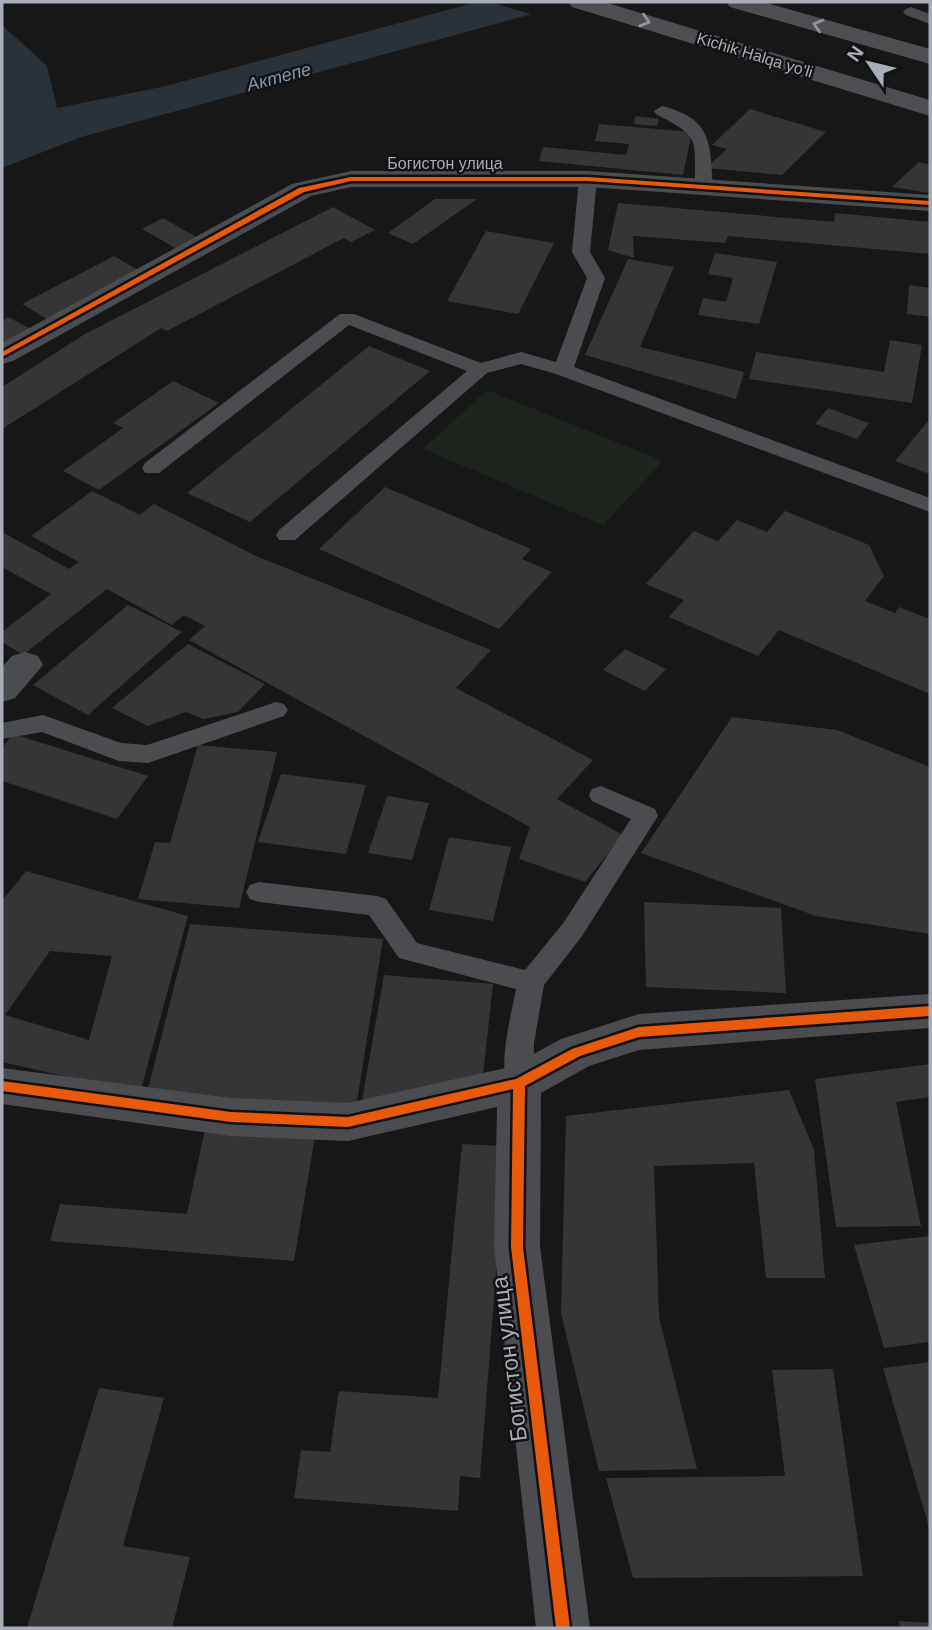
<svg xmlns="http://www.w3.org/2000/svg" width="932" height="1630" font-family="Helvetica,sans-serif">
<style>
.green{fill:#1d241e}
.water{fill:#2a3239}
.pier{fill:#171717}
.building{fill:#353536;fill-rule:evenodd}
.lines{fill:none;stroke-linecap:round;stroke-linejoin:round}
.service{fill:#4b4c50;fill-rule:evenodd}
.minor{fill:#4b4c50;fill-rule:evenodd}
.trunk{fill:#4e4e52;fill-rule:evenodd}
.cycleway-casing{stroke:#111113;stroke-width:5}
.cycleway{fill:#e8590c;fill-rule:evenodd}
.oneway{stroke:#92959e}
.labels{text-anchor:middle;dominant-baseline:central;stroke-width:5;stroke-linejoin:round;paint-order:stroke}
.far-street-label{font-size:16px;fill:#a8adb8;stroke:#111113}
.far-water-label{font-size:18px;font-style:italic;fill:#7f9bb3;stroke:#111113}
.near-street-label{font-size:23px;fill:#a8adb8;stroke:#111113}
</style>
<rect width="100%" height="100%" fill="#171717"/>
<path class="green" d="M487,390L663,461L603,525L423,449Z"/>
<path class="water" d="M477,2H576L81,137L2,168V25L47,66L57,108L166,86Z"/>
<path class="pier" d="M490,2H579L577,5L537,16Z"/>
<path class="building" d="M750,109L826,132L782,175L706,168L727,149L712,145Z
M635,116L659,119L657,126L634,124Z
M599,124L692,132L683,175L539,161L543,147L626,155L629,144L595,141Z
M919,162L930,165V193L892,187Z
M435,199H477L413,244L388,233Z
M618,203L834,222L835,213L930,222V254L728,236L725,243L633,236L634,258L608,250Z
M333,207L375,230L351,242L344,238L167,331L161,328L2,429V387L85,334Z
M163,218L200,239L179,250L142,229Z
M486,231L554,243L518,314L447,301Z
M715,253L777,262L759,324L698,315L703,298L726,302L733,278L708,274Z
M114,256L143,273L52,322L22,304Z
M628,259L674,267L640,347L744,372L736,399L585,355Z
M909,285L930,288V317L907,314Z
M8,317L31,329L2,347V321Z
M890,340L922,345L912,403L749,379L756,352L884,372Z
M369,346L430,371L250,522L187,493Z
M173,381L219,403L99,490L63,471L123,428L113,423Z
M828,408L869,423L857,439L815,424Z
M928,421L930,422V474L895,461Z
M385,487L531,549L522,559L552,572L499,629L319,549Z
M92,491L140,515L154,504L256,556L491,650L456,688L593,760L557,799L623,835L585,882L519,859L530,827L189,640L205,626L184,615L172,625L107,589L23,655L2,642V632L51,594L2,567V532L69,569L79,562L31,536Z
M785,511L869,545L884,576L865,601L895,613L899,607L930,619V694L779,630L758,656L669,617L684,600L646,584L694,531L718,541L737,520L767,532Z
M128,605L182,632L88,715L33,685Z
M188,644L265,684L238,712L204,719L186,712L148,726L112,708Z
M625,649L666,669L645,691L603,670Z
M732,717L837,730L930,767V934L816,916L641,853Z
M13,734L148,776L117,819L2,781V748Z
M198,745L277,752L239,908L138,899L155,842L170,843Z
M281,774L366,785L346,854L258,842Z
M387,796L429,803L412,860L368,853Z
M449,837L511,847L493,921L429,910Z
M26,871L188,916L140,1093L2,1062V901ZM50,951L112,956L89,1040L5,1015Z
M644,902L781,908L786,993L646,987Z
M190,924L383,939L355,1114L146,1097Z
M384,975L493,984L482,1085L362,1101Z
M930,1064V1097L896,1102L921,1226L836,1227L815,1079Z
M789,1090L814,1150L825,1278H766L754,1163L654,1166L659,1317L697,1469L599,1471L561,1313L566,1116Z
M205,1129L315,1137L294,1261L50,1241L60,1204L187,1214Z
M462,1144L506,1146L480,1478L460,1476L458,1511L294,1498L301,1450L330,1452L339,1391L438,1398Z
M930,1236V1342L884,1348L854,1245Z
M930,1362V1531L883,1368Z
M833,1369L863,1576L633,1578L606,1478L785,1476L772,1370Z
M99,1388L164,1398L123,1546L190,1557L172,1628H27Z
M899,1621L930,1623V1628H900Z"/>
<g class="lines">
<path class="service" d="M911,7L930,14V24L906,15L903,12L906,9Z
M662,106C713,119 710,143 713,187L710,191L704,192L695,187C694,138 702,138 656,114L654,111Z
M588,174L597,179L590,252L605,278L574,367L930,498V512L556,374L521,364L487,373L295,540H279L276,535L279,530L467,371L349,325L159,473H145L142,468L145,463L340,314H354L481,363L521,352L556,362L587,278L572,252L579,179Z
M276,702L284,704L288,710L284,716L148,763L119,761L42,732L2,739V723L43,715L121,743L147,745Z
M601,786L655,809L658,816L582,936L544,985L534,1043L533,1083L529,1091L519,1095L509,1091C497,1066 511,1016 516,989L399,958L369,915L259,902L250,899L246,892L250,885L259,882L377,896L386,899L417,943L525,970L564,922L631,819L592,801L589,795L592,789Z"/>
<path class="minor" d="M351,171H588L930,195V211L588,187H351L311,196L13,361L2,364V343L292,184Z
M25,652L38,656L43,665L15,698L2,702V667L12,656Z
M930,994V1028L639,1050L589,1066L541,1093L540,1247L590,1628H536L494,1247L497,1107L348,1141L231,1136L2,1104V1068L231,1098L348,1103L510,1067L561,1039L639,1014Z"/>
<path class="trunk" d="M568,2H604L930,100V116L572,7Z
M726,2H763L930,49V64L730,7Z"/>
<defs>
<path id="cycleway" d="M351,177H588L930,201V205L588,181H351L304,192L2,357V352L299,188Z
M930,1006V1016L639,1037L580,1056L525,1086L523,1247L570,1628H556L511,1247L513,1089L348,1127L231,1122L2,1091V1081L231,1112L348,1117L516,1079L572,1049L639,1027Z"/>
</defs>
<use href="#cycleway" class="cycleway-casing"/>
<use href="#cycleway" class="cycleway"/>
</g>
<defs><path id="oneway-chevron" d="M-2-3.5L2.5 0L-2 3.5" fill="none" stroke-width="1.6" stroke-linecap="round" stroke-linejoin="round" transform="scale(1.75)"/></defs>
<g class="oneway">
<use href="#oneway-chevron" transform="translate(645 21) rotate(17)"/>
<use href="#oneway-chevron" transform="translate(818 25) rotate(-164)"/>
</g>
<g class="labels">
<g class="far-street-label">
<text transform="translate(755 55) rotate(17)">Kichik Halqa yo'li</text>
<text x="445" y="163">Богистон улица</text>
</g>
<g class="far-water-label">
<text transform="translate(279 77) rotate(-15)">Актепе</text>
</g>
<g class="near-street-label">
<text transform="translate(509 1359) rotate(-97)">Богистон улица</text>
</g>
</g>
<rect width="932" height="1630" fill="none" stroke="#a8adb8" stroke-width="7"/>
<g transform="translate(869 63) rotate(305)" stroke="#111113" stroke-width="5" paint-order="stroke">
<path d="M0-5L12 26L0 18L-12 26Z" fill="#a8adb8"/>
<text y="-10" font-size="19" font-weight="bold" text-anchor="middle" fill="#a8adb8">N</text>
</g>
</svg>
